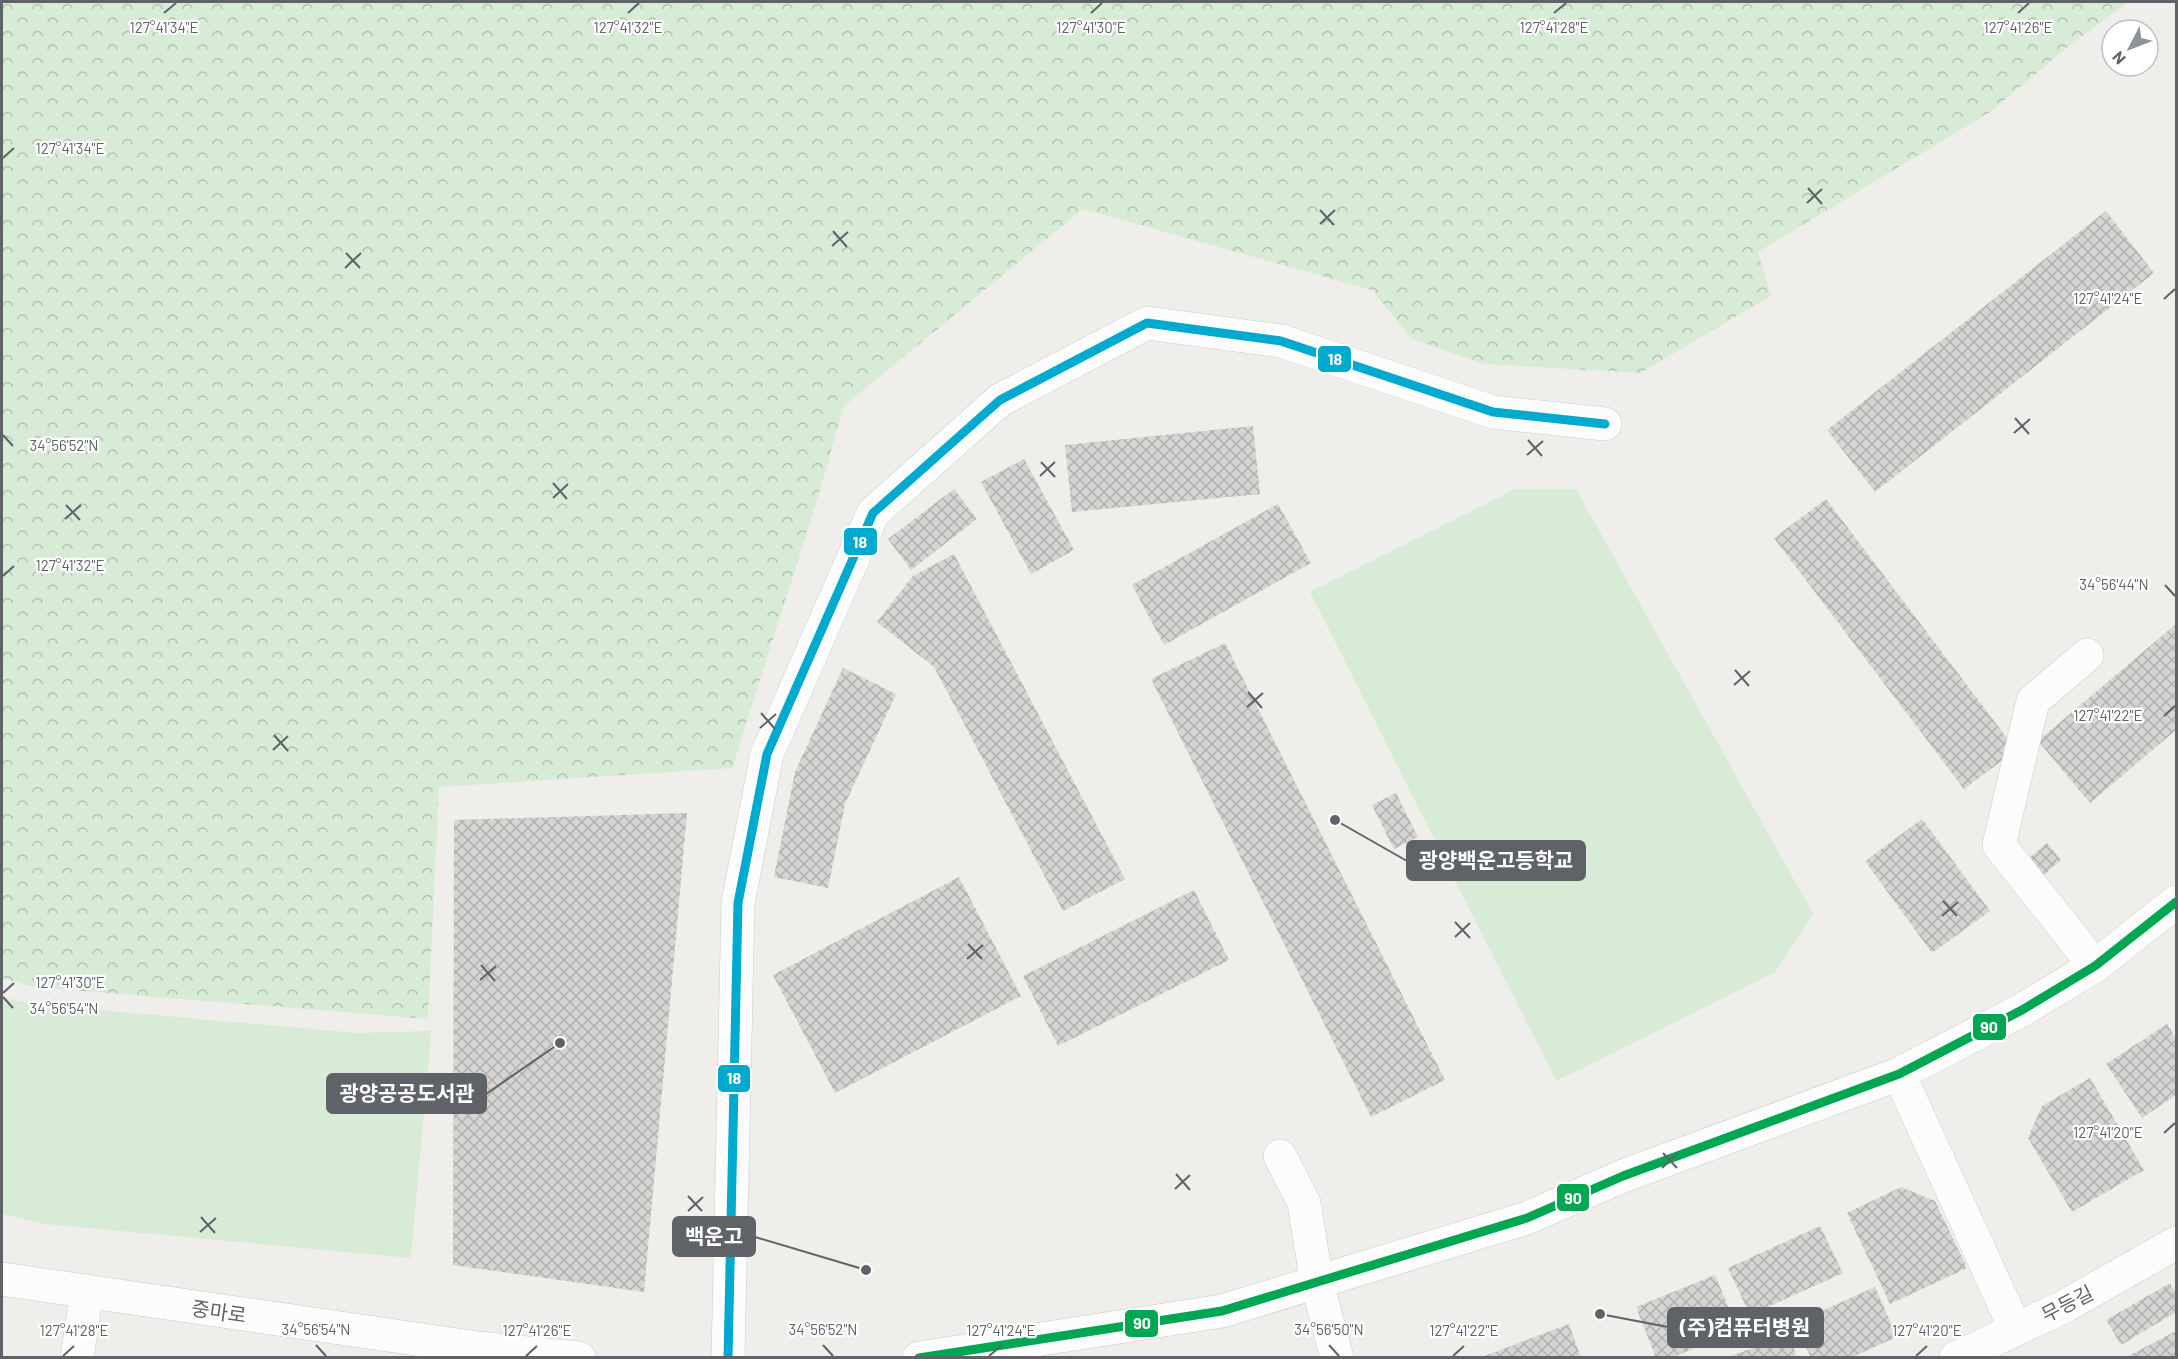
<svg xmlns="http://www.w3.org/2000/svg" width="2178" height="1359" font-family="Barlow,'Noto Sans KR',sans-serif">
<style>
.forest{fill:url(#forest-crowns)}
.pitch{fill:#d8ebd6}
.building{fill:url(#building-cross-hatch)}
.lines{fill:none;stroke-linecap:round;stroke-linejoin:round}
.minor-casing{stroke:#cbcccc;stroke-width:34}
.tertiary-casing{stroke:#cbcccc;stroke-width:34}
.secondary-casing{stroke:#cacacb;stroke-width:34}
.minor{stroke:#fdfcfc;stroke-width:33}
.tertiary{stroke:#fdfcfc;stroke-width:33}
.secondary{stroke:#fdfcfc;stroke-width:33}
.bus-1-casing{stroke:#fff;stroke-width:14}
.bus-2-casing{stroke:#fff;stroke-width:14}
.bus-1{stroke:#00a9ce;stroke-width:9}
.bus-2{stroke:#00a651;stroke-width:9}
.ticks{fill:none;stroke:#5f6368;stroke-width:2}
.labels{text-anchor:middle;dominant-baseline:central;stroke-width:4.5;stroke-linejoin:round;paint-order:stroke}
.street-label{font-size:20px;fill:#5f6368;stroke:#fff}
.ticks-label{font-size:15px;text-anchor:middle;fill:#5f6368;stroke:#fff;stroke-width:4.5;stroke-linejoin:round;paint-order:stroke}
.leader{fill:none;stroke:#5f6368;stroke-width:2}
.callout-dot{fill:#5f6368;stroke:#fff;stroke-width:2}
.callout{fill:#5f6368;stroke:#5f6368;stroke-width:2}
.callout-label{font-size:21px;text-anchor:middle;font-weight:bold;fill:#fff}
.line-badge{stroke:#fff;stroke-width:2}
.badge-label{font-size:16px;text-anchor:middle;font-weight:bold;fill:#fff}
</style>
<defs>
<pattern id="forest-crowns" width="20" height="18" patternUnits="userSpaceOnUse" patternTransform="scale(1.5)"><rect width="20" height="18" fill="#d8ebd6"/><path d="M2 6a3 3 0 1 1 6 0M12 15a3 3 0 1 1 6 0" fill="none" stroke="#b2c2b1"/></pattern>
<pattern id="building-cross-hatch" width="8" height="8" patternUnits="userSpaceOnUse" patternTransform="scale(1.5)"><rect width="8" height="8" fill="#d6d5d3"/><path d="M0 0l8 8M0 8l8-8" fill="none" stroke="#b1b0af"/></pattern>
</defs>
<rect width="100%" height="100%" fill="#efeeea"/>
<path class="forest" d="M2,2H2128L2069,46L1990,112L1758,252L1771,296L1640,373L1485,364L1412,339L1372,290L1083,209L844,406L815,507L732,768L439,787L428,1019L34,987L2,978Z"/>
<path class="pitch" d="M1516,489H1576L1813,914L1775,972L1556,1081L1310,592Z
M2,997L30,1004L357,1033L431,1031L411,1258L45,1224L2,1214Z"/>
<path class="building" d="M2106,211L2154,273L1875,492L1827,430Z
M1253,426L1260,494L1072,512L1065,445Z
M1024,459L1074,550L1031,574L981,482Z
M954,489L977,519L911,570L888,539Z
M1826,499L2016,750L1964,789L1774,538Z
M1278,504L1311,563L1164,645L1132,585Z
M954,554L1125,879L1063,911L934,667L877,622L913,576Z
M2176,624V730L2090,803L2038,741Z
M1225,643L1445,1080L1371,1117L1151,679Z
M843,668L896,694L845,804L828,888L774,877L795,772Z
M1396,793L1418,837L1394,849L1372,805Z
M687,813L644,1292L453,1265L454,820Z
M1922,819L1990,911L1932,953L1865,861Z
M2047,843L2061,860L2044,875L2029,858Z
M959,877L1021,996L835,1093L773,975Z
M1194,890L1229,960L1058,1046L1023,976Z
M2167,1024L2176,1039V1095L2142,1118L2106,1064Z
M2090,1078L2144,1170L2072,1212L2028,1138L2042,1106Z
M1901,1187L1935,1201L1967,1268L1890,1304L1847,1213Z
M1820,1226L1843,1273L1750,1315L1728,1268Z
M1715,1275L1738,1330L1671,1358H1656L1636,1307Z
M2170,1283L2176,1294V1312L2121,1345L2106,1320Z
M1875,1287L1897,1337L1850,1358H1811L1795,1323Z
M1569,1324L1581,1358H1482V1357Z
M2176,1331V1358H2124Z
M1789,1335L1797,1358H1728V1357Z"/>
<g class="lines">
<defs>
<path id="minor" d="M2087,655L2033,701L1999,845L2095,966
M1899,1074L2015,1328
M1280,1156L1304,1203L1317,1283
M728,1358L738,903L767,754L873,513L1000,400L1147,323L1281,341L1493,412L1605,424
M1956,1358L2065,1306L2176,1243"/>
<path id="tertiary" d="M1317,1283L1337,1358
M77,1358L87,1291"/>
<path id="secondary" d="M2,1279L478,1348L579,1358
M919,1358L1222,1311L1527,1218L1623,1176L1899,1074L2022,1010L2095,966L2176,902"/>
</defs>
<use href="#minor" class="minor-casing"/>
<use href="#tertiary" class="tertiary-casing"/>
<use href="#secondary" class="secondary-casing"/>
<use href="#minor" class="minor"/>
<use href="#tertiary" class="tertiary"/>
<use href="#secondary" class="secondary"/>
<defs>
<path id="bus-1" d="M728,1358L738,903L767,754L873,513L1000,400L1147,323L1281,341L1493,412L1605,424"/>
<path id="bus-2" d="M919,1358L1222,1311L1527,1218L1623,1176L1899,1074L2022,1010L2095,966L2176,902"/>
</defs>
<use href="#bus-1" class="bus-1-casing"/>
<use href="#bus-2" class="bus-2-casing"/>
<use href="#bus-1" class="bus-1"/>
<use href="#bus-2" class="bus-2"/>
</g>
<path class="ticks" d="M164,13L176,3M628,13L639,3M1091,13L1102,3M1554,13L1566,3M2018,13L2029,3M3,158L14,148M1808,188L1822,204M1807,203L1822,189M1320,210L1334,225M1320,224L1335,210M833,231L847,247M832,246L848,232M346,253L360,268M345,268L361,253M2164,299L2175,289M2015,418L2029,434M2014,433L2030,419M3,435L13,446M1528,440L1542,456M1527,455L1543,441M1041,462L1055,477M1040,476L1055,462M553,483L567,499M553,498L568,484M66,505L80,520M65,519L81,505M3,576L14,566M2165,585L2175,596M1735,670L1749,686M1734,685L1750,671M1248,692L1262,708M1247,707L1263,693M761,713L775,729M2164,716L2175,706M760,728L776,714M274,735L288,751M273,750L288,736M1943,901L1957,916M1942,916L1958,902M1455,922L1470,938M1455,937L1470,923M968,944L982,959M967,959L983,945M481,965L495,981M480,980L496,966M3,993L14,983M3,997L13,1008M2164,1133L2175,1123M1663,1153L1677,1168M1662,1168L1678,1153M1176,1174L1190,1190M1175,1189L1190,1175M688,1196L702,1211M688,1211L703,1197M201,1217L215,1233M200,1232L216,1218M316,1345L326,1356M823,1345L833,1356M1329,1345L1339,1356M63,1356L74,1346M526,1356L537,1346M989,1356L1001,1346M1453,1356L1464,1346M1916,1356L1927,1346"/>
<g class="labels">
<g class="street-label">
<text transform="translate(2067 1303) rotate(-27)">무등길</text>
<text transform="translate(219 1311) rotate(8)">중마로</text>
</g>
</g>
<g class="ticks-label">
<text x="164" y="33">127°41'34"E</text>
<text x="628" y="33">127°41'32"E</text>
<text x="1091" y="33">127°41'30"E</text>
<text x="1554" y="33">127°41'28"E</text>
<text x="2018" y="33">127°41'26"E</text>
<text x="70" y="154">127°41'34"E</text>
<text x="2108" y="304">127°41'24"E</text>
<text x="64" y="451">34°56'52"N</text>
<text x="70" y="571">127°41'32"E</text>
<text x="2114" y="590">34°56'44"N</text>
<text x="2108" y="721">127°41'22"E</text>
<text x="70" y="988">127°41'30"E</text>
<text x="64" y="1014">34°56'54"N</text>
<text x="2108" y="1138">127°41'20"E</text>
<text x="316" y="1335">34°56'54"N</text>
<text x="823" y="1335">34°56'52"N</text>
<text x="1329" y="1335">34°56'50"N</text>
<text x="74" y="1336">127°41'28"E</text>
<text x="537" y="1336">127°41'26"E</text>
<text x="1001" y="1336">127°41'24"E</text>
<text x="1464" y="1336">127°41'22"E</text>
<text x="1927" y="1336">127°41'20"E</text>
</g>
<path class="leader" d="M1335 820L1407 861M560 1043L486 1094M866 1270L755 1237M1600 1314L1668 1327"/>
<g class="callout-dot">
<circle cx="1335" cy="820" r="6"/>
<circle cx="560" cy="1043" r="6"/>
<circle cx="866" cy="1270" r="6"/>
<circle cx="1600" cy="1314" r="6"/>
</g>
<g class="callout">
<rect x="1407" y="841" width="178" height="39" rx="6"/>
<rect x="327" y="1074" width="159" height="39" rx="6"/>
<rect x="673" y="1217" width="82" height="39" rx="6"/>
<rect x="1668" y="1308" width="155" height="39" rx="6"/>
</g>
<g class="callout-label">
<text x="1496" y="868">광양백운고등학교</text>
<text x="407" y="1101">광양공공도서관</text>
<text x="714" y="1244">백운고</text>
<text x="1745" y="1335">(주)컴퓨터병원</text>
</g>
<g class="line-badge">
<rect x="1317" y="345" width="35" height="28" rx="6" fill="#00a9ce"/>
<rect x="843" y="527" width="35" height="29" rx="6" fill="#00a9ce"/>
<rect x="1972" y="1013" width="35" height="28" rx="6" fill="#00a651"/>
<rect x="717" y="1064" width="34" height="29" rx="6" fill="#00a9ce"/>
<rect x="1556" y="1183" width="34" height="29" rx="6" fill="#00a651"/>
<rect x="1124" y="1309" width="35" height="29" rx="6" fill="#00a651"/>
</g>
<g class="badge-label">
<text x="1335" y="365">18</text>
<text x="860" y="548">18</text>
<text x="1989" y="1033">90</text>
<text x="734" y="1084">18</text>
<text x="1573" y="1204">90</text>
<text x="1142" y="1329">90</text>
</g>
<rect width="2178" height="1359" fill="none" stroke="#5f6368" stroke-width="6"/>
<g transform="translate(2130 48) rotate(228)"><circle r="28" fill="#ffffff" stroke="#bfc1c3" stroke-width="1.5"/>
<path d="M0-4.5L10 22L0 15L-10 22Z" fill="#919496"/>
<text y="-9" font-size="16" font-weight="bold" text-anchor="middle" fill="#5f6368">N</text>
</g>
</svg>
